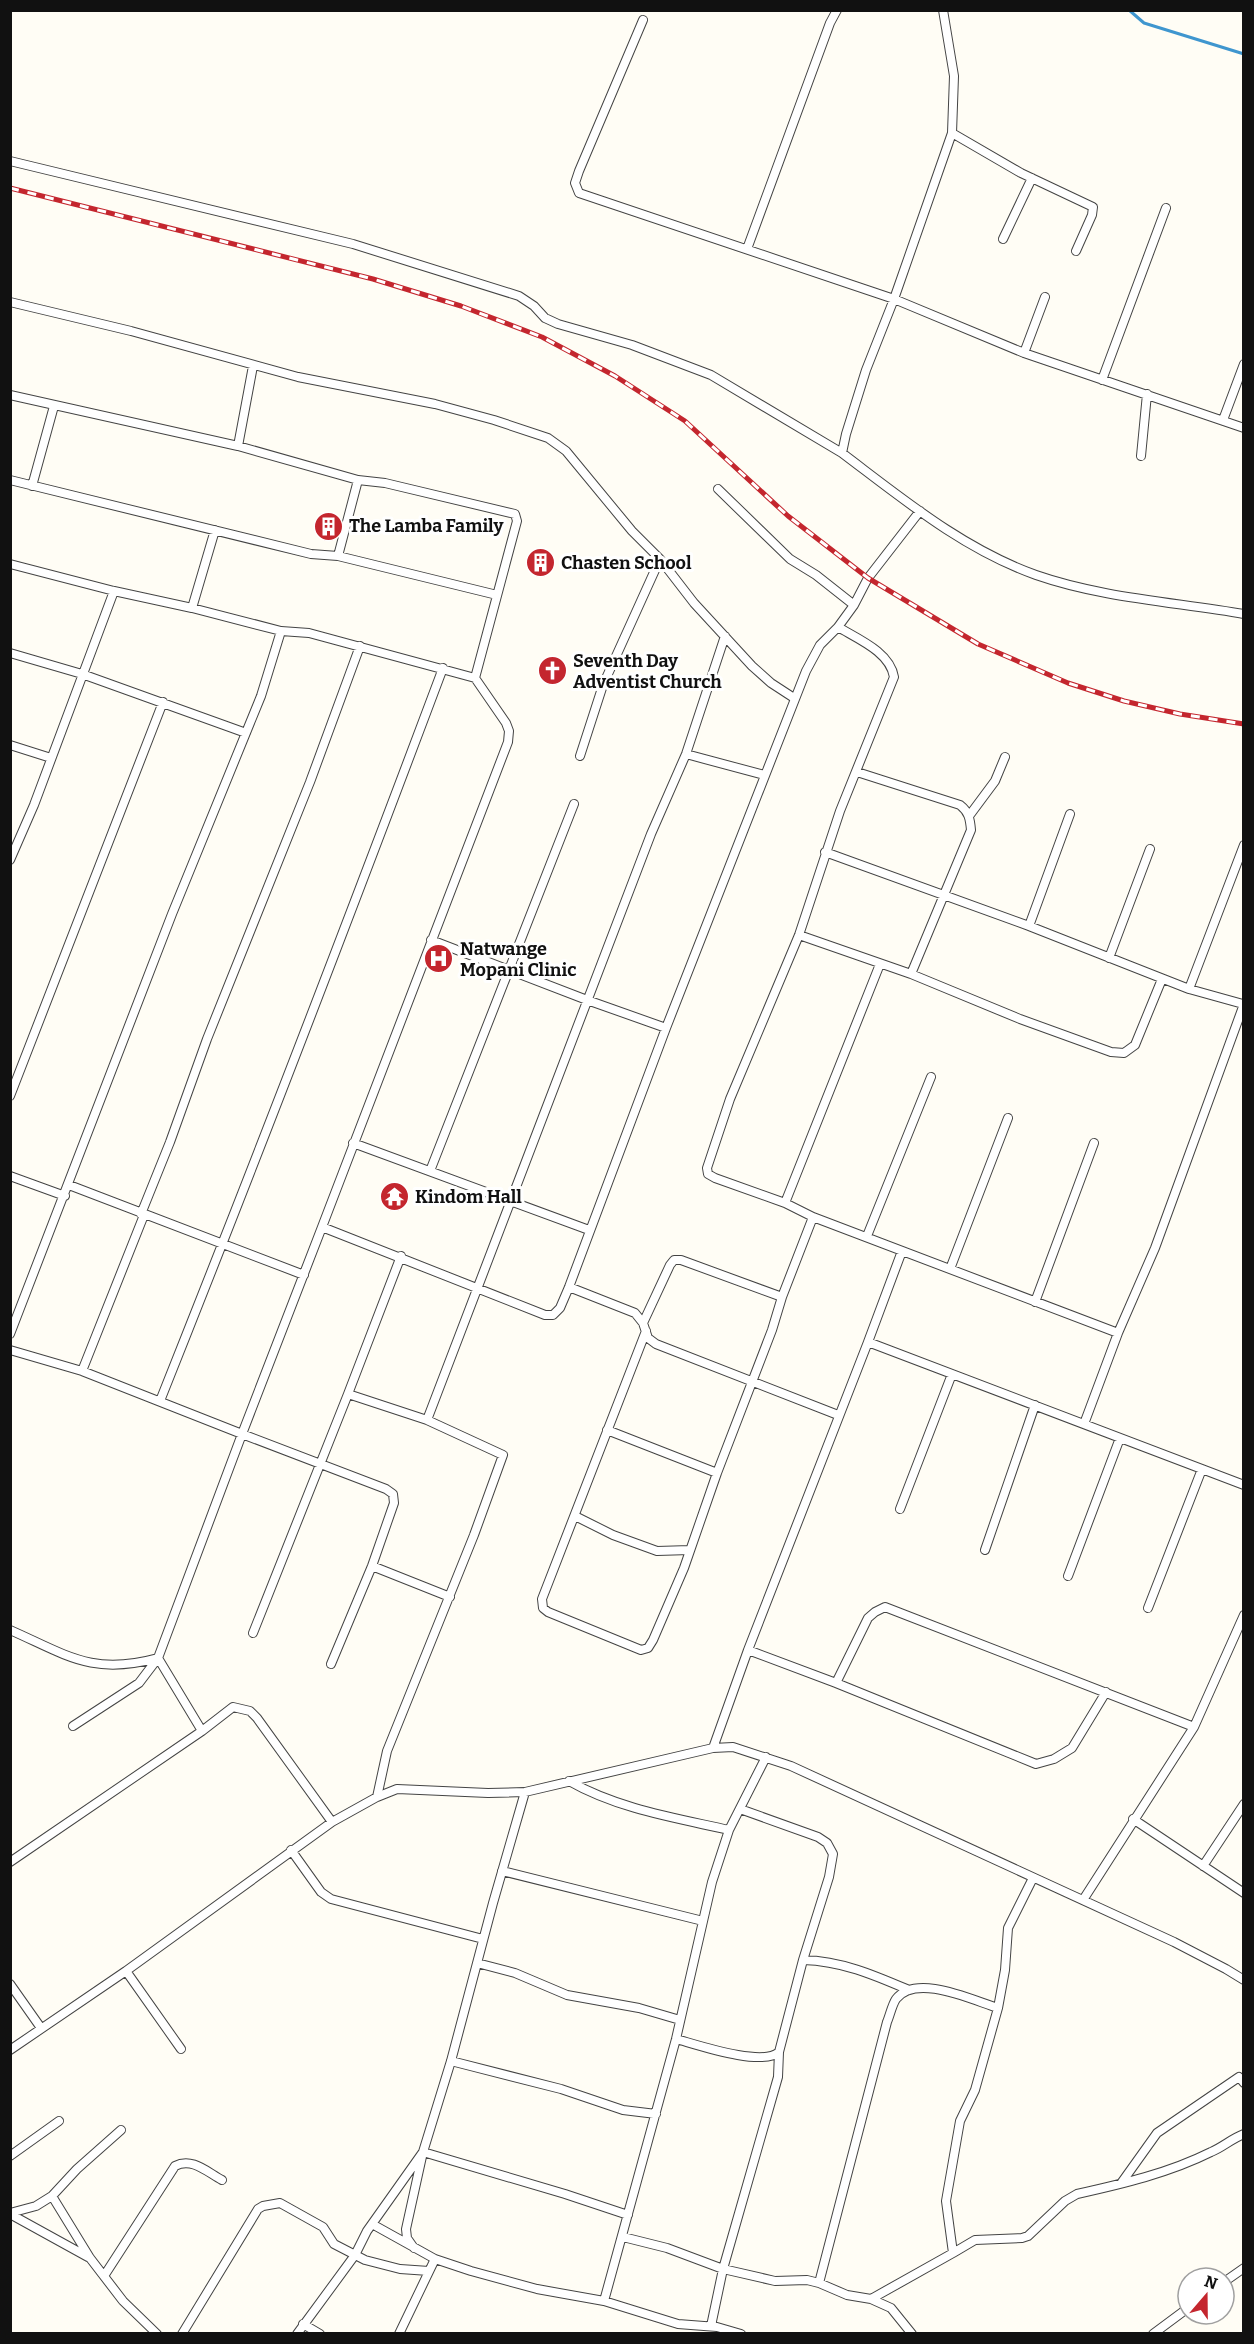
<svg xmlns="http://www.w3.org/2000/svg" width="1254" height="2344" font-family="Bitter,serif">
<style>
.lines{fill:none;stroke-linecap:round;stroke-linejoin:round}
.stream{stroke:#3f96cf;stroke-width:3}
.minor-casing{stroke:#444;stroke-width:10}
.minor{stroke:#fff;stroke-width:8}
.rail-casing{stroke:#c4262e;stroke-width:5}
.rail{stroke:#fff;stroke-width:3;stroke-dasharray:9;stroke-linecap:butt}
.labels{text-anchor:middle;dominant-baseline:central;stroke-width:6;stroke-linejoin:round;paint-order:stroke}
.poi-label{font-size:18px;font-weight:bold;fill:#111;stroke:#fff;text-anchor:start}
</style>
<rect width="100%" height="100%" fill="#fffdf5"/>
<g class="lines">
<path class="stream" d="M1129,10L1144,23L1244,54"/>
<defs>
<path id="minor" d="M943,10L954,76L952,133L894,299L866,370L846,434L842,453C903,499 963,549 1036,575C1102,598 1175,602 1244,614
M643,20L579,171L575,183L579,193L894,299L1024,353L1244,428
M952,133L1021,173L1093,207L1092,215L1076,251
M10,161L353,244L519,296L534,306L545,318L558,324L632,345L711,375L842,453
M1003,239L1032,178
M747,249L830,23L837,10
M10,302L131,331L298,377L435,404L494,420L548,438L566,451L632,531L660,559L694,603L752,666L771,683L794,698
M1024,353L1045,297
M1102,380L1166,208
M10,395L238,446L358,480L385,483L515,514L517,521L475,678L506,723L509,731L508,742L322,1227
M1223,420L1244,364
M238,446L253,366
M1141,456L1147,394
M10,480L311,554L338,556L497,595
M32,486L54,406
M718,489L790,559L816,575L854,605
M338,556L358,480
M10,564L114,591L192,608L281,631L309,633L475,678
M192,608L215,530
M838,627C858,639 890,652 894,677L840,811L799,935L730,1099L707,1168L708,1174L715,1178L785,1203L813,1217L1118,1333
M10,653L82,674L246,733
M10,745L51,758
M686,754L764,775
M580,756L603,685L660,559
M857,772L960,805C969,812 970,819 971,830L911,974
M969,816L995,781L1005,757
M825,852L1029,926L1189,989L1243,1004
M10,860L34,805L114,591
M1029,926L1070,814
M799,935L911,974L1020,1019L1111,1052L1124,1053L1135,1045L1162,979
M431,940L587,1000L666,1028
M1109,958L1150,849
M1189,989L1244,845
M10,1096L163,702
M353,1143L589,1230
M430,1171L574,804
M10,1176L65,1196
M69,1185L304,1275
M785,1203L880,964
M141,1214L170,1142L207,1039L310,782L360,646
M867,1236L931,1077
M950,1269L1008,1118
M569,1287L635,1313L643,1323L648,1338L656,1344L838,1415
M1035,1302L1094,1143
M643,1323L670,1265L674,1260H681L782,1297
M646,1331L542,1599L543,1608L548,1612L641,1650L648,1648L653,1640L684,1568L717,1473L772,1330L782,1297L813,1217
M10,1334L172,914L261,696L281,631
M868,1342L902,1251
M10,1350L82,1371L242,1434L322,1227L545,1315H553L560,1308L569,1287L666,1028L806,671L820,645L838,627L854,605L868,578L920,511
M82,1371L144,1215
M348,1394L427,1420L503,1455L474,1535L387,1751L377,1797
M160,1401C257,1158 351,913 443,668
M427,1420L651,834L686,754L725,636
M1084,1424L1118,1333L1155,1248L1244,1004
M607,1430L717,1473
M900,1509L952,1374
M575,1516L613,1535L657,1551L690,1550
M985,1550L1035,1405
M372,1566L450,1597
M1068,1576L1120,1438
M1148,1608L1202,1469
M10,1630C67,1655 92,1676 158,1658
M253,1633L348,1394L401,1256
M748,1650L836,1683L1036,1764L1054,1759L1072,1748L1106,1692
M158,1658L202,1731
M836,1683L868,1618L875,1612L885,1607L1194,1727
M73,1726L139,1683L158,1658L242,1434L386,1489L393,1494L394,1503L372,1566L331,1664
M713,1748L748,1650L868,1342L1244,1485
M569,1781C618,1809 676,1818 729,1830
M1133,1819L1244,1893
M291,1850L321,1892L331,1899L483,1939
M10,1862L202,1731L233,1707L250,1711L257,1718L332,1822
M1203,1866L1244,1804
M502,1871L703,1921
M1083,1900L1194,1727L1244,1615
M803,1960C842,1961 874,1975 909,1990
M477,1963L515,1973L567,1995L639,2008L680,2020
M126,1971L181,2049
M10,1984L41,2028
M676,2039C698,2045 762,2067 779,2052L803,1960L829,1877L833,1854L827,1843L818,1837L740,1809
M10,2050L126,1971L332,1822L377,1797L397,1789L488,1793L525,1792L713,1748L733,1747L791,1766L1174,1942L1226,1969L1244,1980
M451,2061L561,2089L623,2110L656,2114
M10,2156L59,2121
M1122,2182L1157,2133L1239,2077L1244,2083
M52,2196L90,2258L123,2301L157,2334
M10,2213L36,2206L52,2196L77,2169L121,2130
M10,2214L88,2257
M372,2224L435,2259L471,2271L537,2289L604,2301L678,2324L717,2327L741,2334
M623,2237L667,2248L723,2269L775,2281L807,2280L819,2283L847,2295L871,2299L891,2308L912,2334
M414,2248L407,2238L406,2229L423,2152L451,2061L493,1903L525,1792
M953,2253L975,2240L1022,2238L1028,2236L1065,2201L1077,2194C1122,2184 1169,2173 1211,2152C1223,2147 1231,2139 1244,2134
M104,2276L175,2166C192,2157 207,2172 222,2180
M1224,2282L1244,2268
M819,2283L887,2022C890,2015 892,2005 896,1999C916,1973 972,2000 998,2008
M871,2299L953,2253L946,2201L960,2121L975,2090L998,2008L1005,1970L1008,1928L1033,1878
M604,2301L676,2039L712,1882L729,1830L766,1757
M303,2324L320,2334
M711,2326L723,2269L778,2077L779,2052
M182,2334L258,2209L263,2206L280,2203L323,2227L334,2244L365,2260L400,2269L429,2271
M297,2334L355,2255L367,2231L423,2152L565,2194L628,2215
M399,2334L435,2259
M1153,2334L1188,2308"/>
</defs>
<use href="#minor" class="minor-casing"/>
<use href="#minor" class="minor"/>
<defs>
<path id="rail" d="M10,188L373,279L461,306L542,337L615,376L685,421L788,516L868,578L978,644L1068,683L1124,701L1180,714L1244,724"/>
</defs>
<use href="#rail" class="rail-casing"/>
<use href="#rail" class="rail"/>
</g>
<defs>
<symbol id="building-disc" viewBox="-11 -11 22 22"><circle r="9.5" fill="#c4262e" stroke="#fff"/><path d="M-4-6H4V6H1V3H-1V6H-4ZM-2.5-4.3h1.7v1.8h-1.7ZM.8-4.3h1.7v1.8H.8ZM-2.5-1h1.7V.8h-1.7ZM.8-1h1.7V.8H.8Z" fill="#fff"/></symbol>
<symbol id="church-disc" viewBox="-11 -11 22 22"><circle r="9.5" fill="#c4262e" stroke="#fff"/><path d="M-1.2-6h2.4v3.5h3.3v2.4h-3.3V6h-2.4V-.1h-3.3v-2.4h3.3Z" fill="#fff"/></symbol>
<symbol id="hospital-disc" viewBox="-11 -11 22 22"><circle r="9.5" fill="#c4262e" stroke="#fff"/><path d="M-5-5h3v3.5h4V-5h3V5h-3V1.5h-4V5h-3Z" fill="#fff"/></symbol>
<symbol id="temple-disc" viewBox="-11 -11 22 22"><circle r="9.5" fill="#c4262e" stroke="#fff"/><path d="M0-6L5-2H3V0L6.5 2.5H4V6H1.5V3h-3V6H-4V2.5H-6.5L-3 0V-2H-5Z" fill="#fff"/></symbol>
</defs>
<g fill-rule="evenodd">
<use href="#building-disc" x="312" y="510" width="33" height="33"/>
<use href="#building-disc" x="524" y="546" width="33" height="33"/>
<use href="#church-disc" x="536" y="654" width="33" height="33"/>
<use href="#hospital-disc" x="422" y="942" width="33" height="33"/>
<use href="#temple-disc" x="378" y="1180" width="33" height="33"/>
</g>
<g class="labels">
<g class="poi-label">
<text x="349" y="526">The Lamba Family</text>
<text x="561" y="563">Chasten School</text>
<text x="573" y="661">Seventh Day<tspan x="573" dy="21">Adventist Church</tspan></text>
<text x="460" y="949">Natwange<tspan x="460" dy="21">Mopani Clinic</tspan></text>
<text x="415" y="1197">Kindom Hall</text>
</g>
</g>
<rect width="1254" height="2344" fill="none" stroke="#111111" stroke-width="24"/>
<g transform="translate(1206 2296) rotate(20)"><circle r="28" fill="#ffffff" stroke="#a0a0a0" stroke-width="1.5"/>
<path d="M0-4.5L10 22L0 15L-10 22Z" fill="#c4262e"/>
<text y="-9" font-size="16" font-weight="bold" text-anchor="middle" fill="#111111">N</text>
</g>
</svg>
